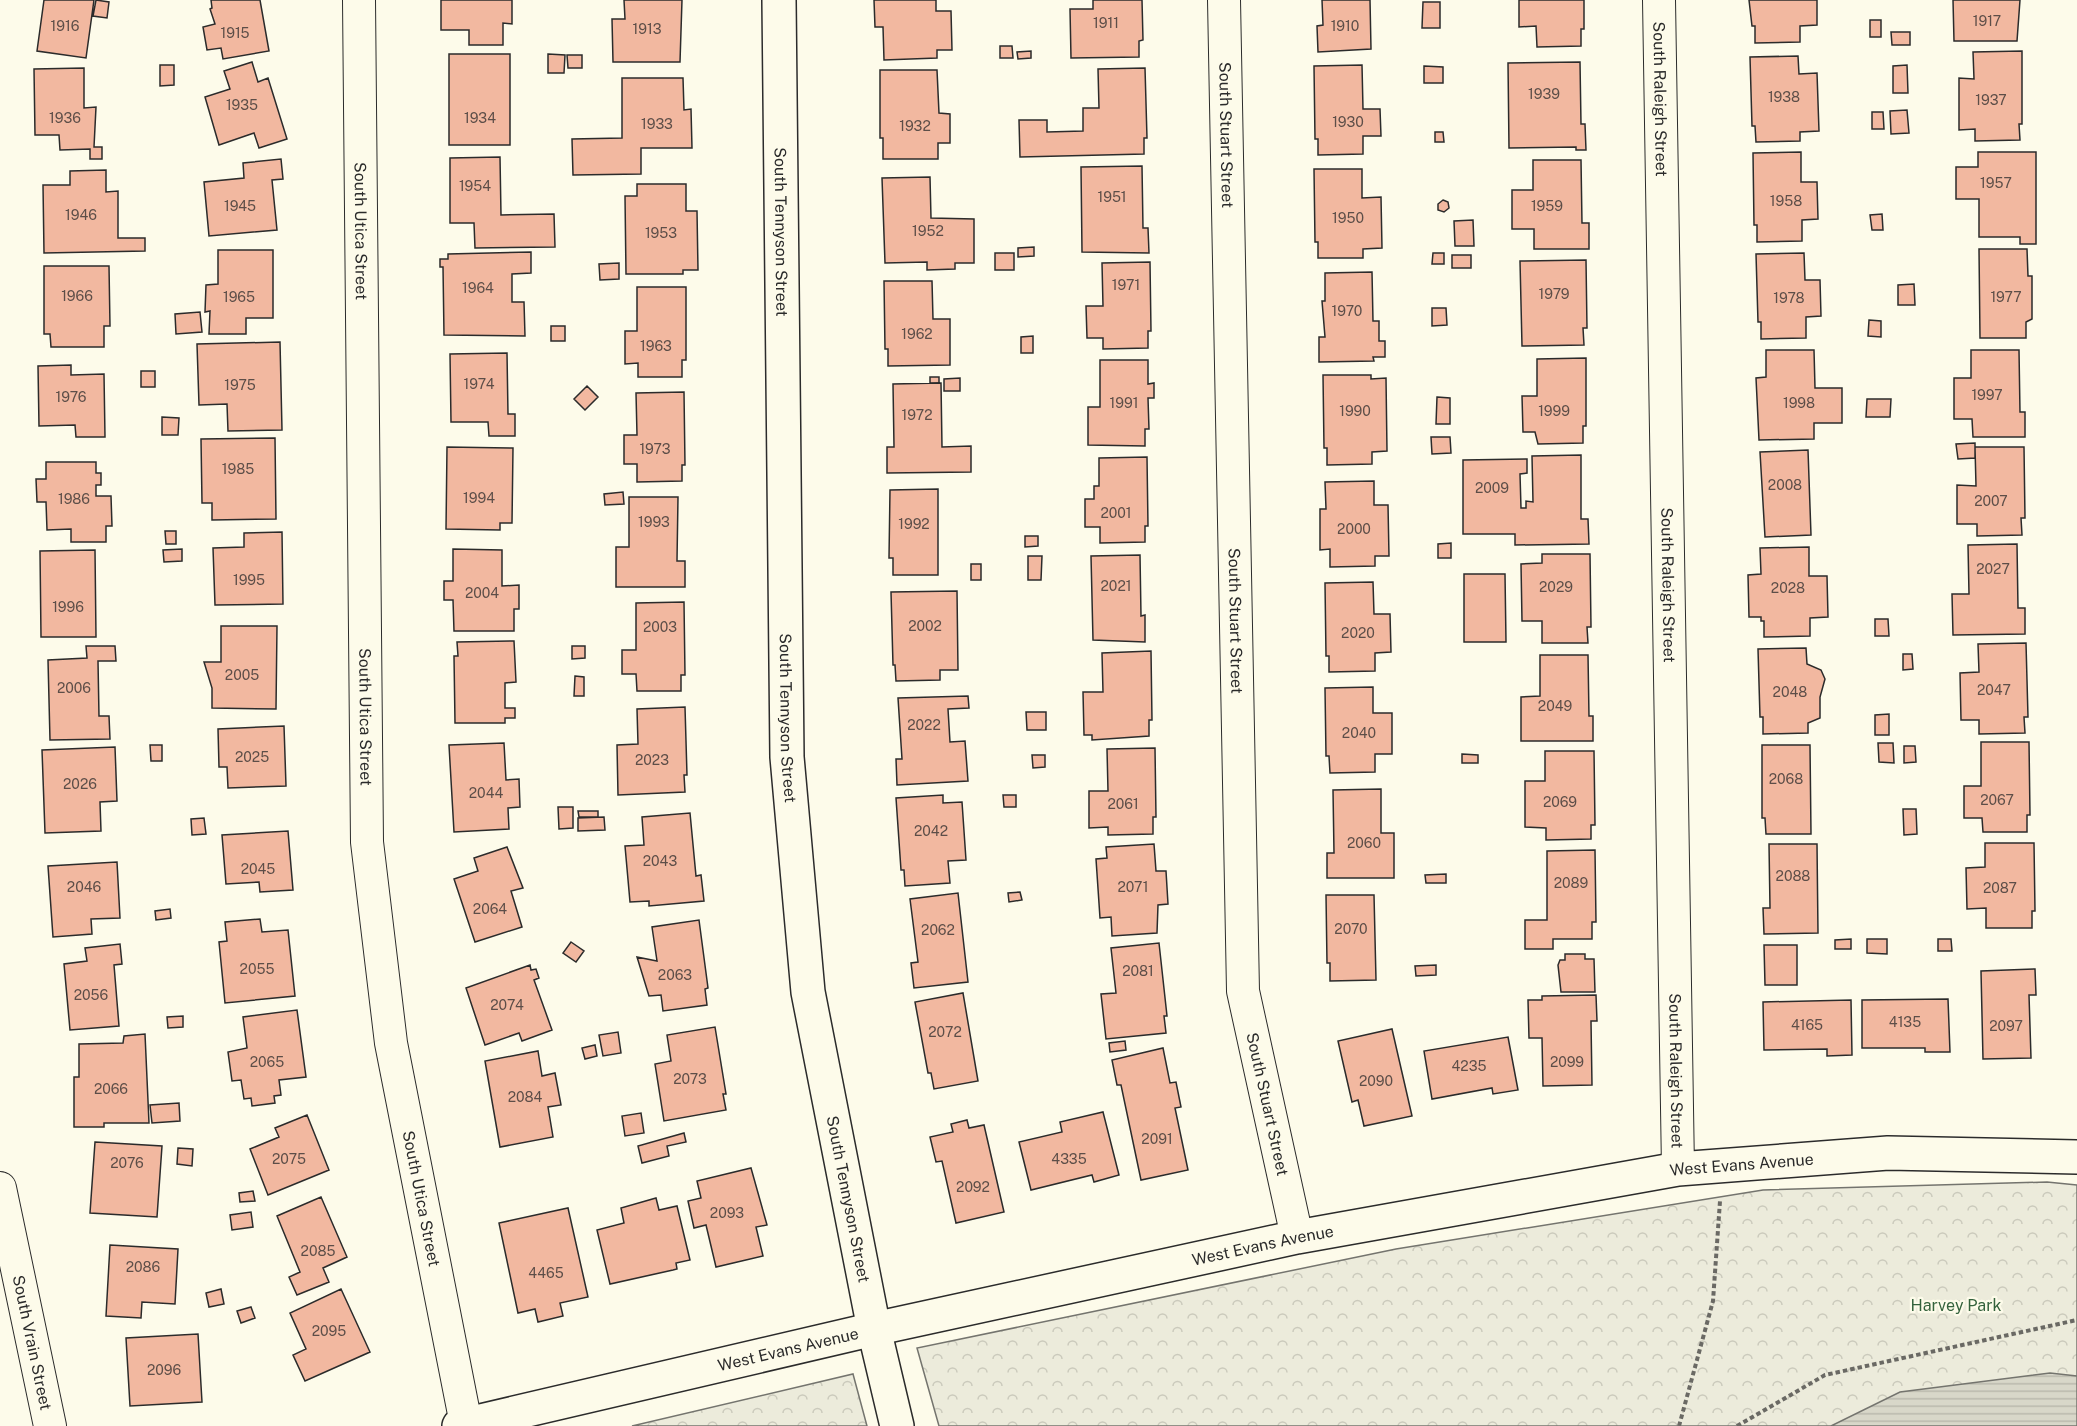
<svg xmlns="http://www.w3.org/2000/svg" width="2077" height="1426" font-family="'Public Sans',sans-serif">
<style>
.park{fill:url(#park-crowns);stroke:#74746e;stroke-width:1.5}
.water{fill:url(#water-rules);stroke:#74746e;stroke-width:1.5}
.building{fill:#f2b8a0;stroke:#2b2b2b;stroke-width:1.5}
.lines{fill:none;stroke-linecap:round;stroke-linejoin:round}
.minor-casing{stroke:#2b2b2b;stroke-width:34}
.tertiary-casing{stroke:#2b2b2b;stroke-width:36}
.secondary-casing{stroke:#2b2b2b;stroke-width:36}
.path{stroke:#6a6964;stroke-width:4;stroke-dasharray:4.5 3;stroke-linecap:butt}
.minor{stroke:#fdfbea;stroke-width:32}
.tertiary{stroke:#fdfbea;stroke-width:33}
.secondary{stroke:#fdfbea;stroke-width:33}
.labels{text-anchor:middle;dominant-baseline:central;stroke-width:4.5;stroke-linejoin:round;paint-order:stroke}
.number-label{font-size:14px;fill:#5d4e48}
.street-label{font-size:16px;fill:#2b2b2b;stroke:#fdfbea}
.park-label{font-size:16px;fill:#34623c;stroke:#fdfbea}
</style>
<defs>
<pattern id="park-crowns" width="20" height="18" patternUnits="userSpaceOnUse" patternTransform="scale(1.5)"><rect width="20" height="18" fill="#ecebdb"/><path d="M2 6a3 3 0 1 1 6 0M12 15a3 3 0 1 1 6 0" fill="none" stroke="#cbcabc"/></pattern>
<pattern id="water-rules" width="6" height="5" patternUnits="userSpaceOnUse" patternTransform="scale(1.5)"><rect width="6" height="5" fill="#d8d7c9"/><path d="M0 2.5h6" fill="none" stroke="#bab9ad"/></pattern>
</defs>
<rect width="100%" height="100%" fill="#fdfbea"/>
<path class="park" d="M2047,1182L2077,1185V1426H939L917,1348L1396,1249L1763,1190Z
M853,1374L867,1426H632Z"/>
<path class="water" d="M2050,1373L2077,1376V1426H1831L1900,1392Z"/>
<path class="building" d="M94,0L86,58L37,51L44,0Z
M96,0L109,2L107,18L93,16Z
M211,0H260L269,51L223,59L221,48L207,50L203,27L215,24L210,9L212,8Z
M441,0H512V24L503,23V45H469V30H441Z
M624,0H682L680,62H613L612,19H625Z
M874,0H936V11H951L952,50H937V58L884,60L883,27H875Z
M1093,0H1142L1143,40L1139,41V57L1071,58L1070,9H1093Z
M1322,0H1370L1371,49L1318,52L1317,26L1323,25Z
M1519,0H1584V29H1581V46L1537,47L1536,26L1519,27Z
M1749,0H1817V25L1800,26V42L1755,43V26H1752Z
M1953,0H2020L2017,41H1954Z
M1423,2H1440V28H1422Z
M1870,20H1881V37H1870Z
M1891,32H1910V45H1892Z
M1000,46H1012L1013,58H1000Z
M1031,51V58L1018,59L1017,52Z
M2022,51V124H2019L2020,140L1975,141V129L1959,130V78L1974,79L1973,52Z
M449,54H510V145H449Z
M548,54L565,55L564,73H548Z
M567,55H582V68H568Z
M1798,56L1799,74L1817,73L1819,131L1800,132V141L1756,142L1755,126H1752L1750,57Z
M252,62L258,82L268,78L287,139L259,148L254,133L219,145L205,97L230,89L224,71Z
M1580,62L1581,124H1585L1586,150H1576V147L1509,148L1508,63Z
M160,65H174V85L160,86Z
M1362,65L1363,109H1380L1381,136H1363V154L1318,155V139H1315L1314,66Z
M1907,65L1908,93H1893V66Z
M1424,66L1443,67V83H1424Z
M84,68V108L96,107L94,147H102V159H90V149L60,150L59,135H35L34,69Z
M1145,68L1147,138H1144V154L1020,157L1019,120H1047V132L1083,131V108H1099L1098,69Z
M880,70H937L939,113L950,114V143H938V159H883V138H880Z
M622,78H683L684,110L691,109L692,148H641V174L573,175L572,139L622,138Z
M1907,110L1909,133L1891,134L1890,111Z
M1872,112H1883L1884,129H1872Z
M1435,132H1443L1444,142H1435Z
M1801,152V182H1817L1818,219L1802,220V241L1757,242V225H1754L1753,153Z
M1978,152H2036V244H2020V237H1979V199H1956V167H1978Z
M500,157L501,215L554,214L555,247L475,248L474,223H450V158Z
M281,159L283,179L272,180L277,230L209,236L204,182L244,178L243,163Z
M1533,160H1581L1582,223H1589V249H1534V229H1512V190H1533Z
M1142,166L1143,228H1148L1149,253L1082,252L1081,167Z
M1314,169H1362V198L1381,197L1382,248L1363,249V258H1318V242H1315Z
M106,170V192L118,191V238H145V251L44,253L43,185H70V171Z
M930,177L931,218L974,219V263H955V269L927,270V262L885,263L882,178Z
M637,184H686V211H697L698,270H683V274H626L625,196H637Z
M1443,200L1448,202L1449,208L1444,212L1438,210V204Z
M1882,214L1883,230H1872L1870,215Z
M1473,220L1474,246H1455L1454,221Z
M1034,247V256L1018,257V248Z
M1979,249H2027L2028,276H2032V319L2026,322V338H1980Z
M218,250H273V318H246V334H209L210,311L205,312L206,285L218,284Z
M531,252V273L512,274V302H524L525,336L444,335L443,267H440V259H448V254Z
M995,253H1014V270H995Z
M1433,253H1444V264H1432Z
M1804,253L1805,280H1820L1821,316L1806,317V338L1761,339V322H1758L1756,254Z
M1452,255H1471V268H1452Z
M1586,260L1587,328H1583L1584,345L1522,346L1520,261Z
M1150,262L1151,331H1148V348L1103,349V338H1087L1086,306H1103L1102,263Z
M619,263V279L600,280L599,264Z
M44,266H109L110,326H104V347H51L50,334H44Z
M1372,272L1373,321H1379V341H1385V357H1373L1374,361L1319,362V337H1325L1322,301H1325V273Z
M884,281H932L933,319H950V365L888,366V349H885Z
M1914,284L1915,305H1898V285Z
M637,287H686V360H682V377H638V363L625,364V331H637Z
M1432,308H1446L1447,325L1432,326Z
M200,312L202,332L176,334L175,314Z
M1869,320L1881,321V337L1868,336Z
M551,326H565V341H551Z
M1033,336V353H1021V337Z
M280,342L282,430L228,431L227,404L199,405L197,344Z
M1766,350H1814L1815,388H1842V423H1814V439L1759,440L1756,378L1766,377Z
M1971,350H2019L2020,412H2025V437H1973L1972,419H1954V378H1971Z
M507,353L508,414H515V436H489L488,422H451L450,354Z
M1586,358V426H1583V443L1538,444L1535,432H1523L1522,396H1537V359Z
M1100,360H1148V384L1154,383V398H1148L1149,429H1145V446L1088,445V407H1100Z
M71,365V375L104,374L105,437H76L75,425L39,426L38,366Z
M141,371H155V387H141Z
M1323,375H1371V379L1386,378L1387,451L1372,452V464L1327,465V448H1324Z
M930,377H939V383H930Z
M960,378V391H944V379Z
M941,383L942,447L971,446V472L887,473V447H894L893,384Z
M587,386L598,397L585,410L574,399Z
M684,392L685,465H682V481L637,482V464H624V435H637L636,393Z
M1437,397L1450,398V424H1436Z
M1867,399H1891L1890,417H1866Z
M162,417L179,418L178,435H162Z
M1431,437H1450L1451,453L1432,454Z
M275,438L276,519L212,520V503H202L201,439Z
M1975,443V458L1958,459L1956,444Z
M447,447L513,448L512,523H500V530L446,529Z
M1975,447H2024L2025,518H2021L2022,535L1977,536V524H1957V485L1976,486Z
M1808,450L1811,535L1765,537L1760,452Z
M1581,455V519H1588L1589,544L1515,545V534H1463V460L1527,459V473L1520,474L1521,508H1526V501L1533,502L1532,456Z
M1147,457L1148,526H1145V542L1100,543V527H1085V499H1094V486H1099V458Z
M46,462H96V473H101V485H96V496H111L112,526H106V542H71V529L47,530L46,502H37L36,479H46Z
M1374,481V505H1388L1389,556H1375V566L1330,567V549L1320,550V509H1326L1325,482Z
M938,489V575H893V558H889L890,490Z
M623,492L624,504L605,505L604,494Z
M629,497H678L677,561H685V587H616V547H629Z
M165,531H176V544H166Z
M282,532L283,604L215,605L213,548L244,547V533Z
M1025,536H1038V546L1025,547Z
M1451,543V558H1438V544Z
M2017,544L2018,608H2025V634L1953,635L1952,594H1969L1968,545Z
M1809,547V576H1827L1828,617L1810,618V636L1764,637V621H1761V617H1749L1748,575L1761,574L1760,548Z
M182,549V561L164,562L163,550Z
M453,549L502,550V586L519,585V609H514V631H454L453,600H444V581H453Z
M95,550L96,637H41L40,551Z
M1542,554H1590L1591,627H1587L1588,643H1542V621H1522L1521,564L1542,563Z
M1140,555L1141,616L1145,615V642L1093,640L1091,556Z
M1028,556H1042L1041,580H1028Z
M971,564H981V580H971Z
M1464,574H1505L1506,642H1464Z
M1373,582L1374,614H1390L1391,652L1375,653V671L1329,672V656H1326L1325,583Z
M957,591L958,670H940V680L896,681L895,665H893L891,592Z
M684,602L685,675H681V691H637L636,674H622V650H636V603Z
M1875,619H1888L1889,636H1875Z
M221,626H277L276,709L212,708V688L204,662H221Z
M514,641L516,682L505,683V708H515V718H505V723H455L454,656H458L457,642Z
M2026,643L2028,717H2024L2025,733L1979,734V720H1961L1960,673L1979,672L1978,644Z
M86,646H115L116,661H98L99,716H109L110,739L50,740L48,660L87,658Z
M572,646H585V658L572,659Z
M1806,648L1807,664L1821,670L1825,679L1820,697V718L1808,723V733L1763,734V717H1760L1758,649Z
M1151,651L1152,720H1149V736L1092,740V735H1084L1083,692H1103L1102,653Z
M1903,654H1912L1913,669L1903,670Z
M1540,655H1588L1589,716H1593V741H1521V697L1540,696Z
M575,676L584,677V696H574Z
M1373,687V713H1392V754H1375V772L1330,773L1329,756H1326L1325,688Z
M968,696L969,708L948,709L950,742L965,741L968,781L897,785L896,759H902L898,698Z
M685,707L687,775H684L685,792L618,795L617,745L638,744L637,709Z
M1026,712H1046V730H1027Z
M1889,714V735H1875V715Z
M284,726L286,786L228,788L227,767H219L218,729Z
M1981,742H2029L2030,815H2027V832H1983L1982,818H1964V786H1981Z
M504,743L506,780L519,779L520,807L508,808L509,829L454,832L449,745Z
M1878,743H1893L1894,763L1879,762Z
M150,745H162V761H151Z
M1762,745H1810L1811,834H1766L1765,818H1762Z
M1904,746H1915L1916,762L1904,763Z
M115,747L117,801L100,802L101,831L45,833L42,750Z
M1155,748L1156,817H1153V834L1108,835V827L1089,828V791H1108L1107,749Z
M1545,751H1594L1595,825H1591V839L1546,840V828L1525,827V781H1545Z
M1462,754L1478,755V763H1462Z
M1032,755H1045V767L1033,768Z
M1381,789V833H1394V878H1327V853H1334L1333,790Z
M943,795V803L962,802L966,860L948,861L950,883L905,886L904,870H901L896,798Z
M1003,795H1016V807H1004Z
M558,807H573V828L559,829Z
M1903,809H1916L1917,834L1904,835Z
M578,811H598V817H579Z
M690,813L696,876L701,875L704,901L649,906V901L630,902L625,846L644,845L642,817Z
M604,817L605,830L578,831V818Z
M204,818L206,834L192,835L191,819Z
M288,831L293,890L260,892L259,882L226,884L222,835Z
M1985,843H2034L2035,911H2032V928H1986V908L1967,909L1966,868L1985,867Z
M1154,844L1156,871H1166L1168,904L1158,905L1157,933L1112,936L1111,917L1100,918L1096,859L1107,858L1106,847Z
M1769,844H1817L1818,933L1764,934L1763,908H1770Z
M507,847L523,888L511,891L522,927L475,942L454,879L478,871L474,858Z
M1595,850L1596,922H1592V939H1553V949H1525V920H1547V851Z
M117,862L120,918L91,919L92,934L53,937L48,866Z
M1446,874V883H1426L1425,875Z
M1020,892L1022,900L1009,902L1008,893Z
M958,893L968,982L914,988L911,963L918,962L910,899Z
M1326,895H1374L1376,980L1330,981V963H1327Z
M170,909L171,918L156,920L155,911Z
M260,919L262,932L288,930L295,996L225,1003L219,942L227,941L225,922Z
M699,920L708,988L705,989L707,1005L663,1011L661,995L649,996L637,957L657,961L652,927Z
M1851,939V949H1835V940Z
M1867,939H1887V954L1867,953Z
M1938,939H1951L1952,951H1938Z
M571,942L584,951L576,962L563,953Z
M1159,943L1167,1016H1164L1166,1033L1106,1039L1101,994L1116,993L1111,948Z
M120,944L122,964L114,965L119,1026L70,1030L64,964L87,961L85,948Z
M1764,945H1797V985H1765Z
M1565,954H1585V959H1594L1595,992H1561L1558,965L1560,960H1565Z
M530,965L531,970L536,969L539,978L534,980L552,1030L522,1041L519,1033L485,1045L466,988Z
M1436,965V975L1416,976L1415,966Z
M2035,969L2036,995H2029L2031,1058L1983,1059L1981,971Z
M963,993L978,1081L934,1089L931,1073H928L915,1002Z
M1596,995L1597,1021H1591L1592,1085L1543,1086L1542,1038H1529L1528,1000H1542V996Z
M1948,999L1950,1052H1925V1048H1862V1000Z
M1851,1000L1852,1055L1827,1056V1049L1764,1050L1763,1002Z
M297,1010L306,1077L279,1080L281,1095L274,1096L275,1103L252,1106L251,1098L244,1099L241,1080L232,1081L228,1052L247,1048L243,1017Z
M183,1016V1027L168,1028L167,1017Z
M715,1027L726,1094H723L726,1110L664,1121L655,1064L671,1061L667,1035Z
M1392,1029L1412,1116L1364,1126L1358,1100L1352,1102L1338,1041Z
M618,1032L621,1053L603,1056L599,1035Z
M145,1034L149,1123H104V1127H74V1077H79V1044L123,1043L124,1036Z
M1508,1037L1518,1090L1493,1094L1492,1088L1432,1099L1424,1051Z
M1125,1041L1126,1050L1110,1052L1109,1043Z
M595,1045L597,1056L585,1059L582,1048Z
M1163,1048L1170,1083L1176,1082L1181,1107L1175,1108L1188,1170L1141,1180L1121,1085H1117L1112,1060Z
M538,1051L542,1076L555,1073L561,1105L548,1107L553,1137L500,1147L485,1061Z
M179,1103L180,1121L152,1123L150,1105Z
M1103,1112L1119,1175L1094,1182L1092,1175L1031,1190L1019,1142L1062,1132L1060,1122Z
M641,1113L644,1133L625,1136L622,1116Z
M307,1115L329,1170L268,1195L250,1149L279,1137L275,1128Z
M967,1120L969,1128L984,1125L1004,1212L956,1223L942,1161L936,1162L930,1137L953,1132L951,1124Z
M684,1133L686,1142L667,1146L669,1156L642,1163L638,1146Z
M95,1142L162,1146L157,1217L90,1213Z
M178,1148L193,1149L192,1166L177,1164Z
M751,1168L767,1225L756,1227L763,1256L716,1267L706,1225L694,1228L688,1201L701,1198L697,1181Z
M253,1191L255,1201L240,1202L239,1193Z
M321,1197L347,1257L323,1268L329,1282L297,1295L289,1277L300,1272L277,1216Z
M656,1198L659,1210L677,1206L690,1260L676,1263L677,1269L673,1270L610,1284L597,1230L624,1223L621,1208Z
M568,1208L588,1297L560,1303L563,1316L538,1322L535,1309L518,1313L499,1223Z
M251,1212L253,1227L232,1230L230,1215Z
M110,1245L178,1249L175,1304L142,1302L141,1318L106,1316Z
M221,1289L224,1304L209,1307L206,1293Z
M341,1289L370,1352L305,1381L293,1355L306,1349L290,1313Z
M251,1307L255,1318L241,1323L237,1311Z
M198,1334L202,1402L130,1406L126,1338Z"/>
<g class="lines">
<defs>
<g id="minor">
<path id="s1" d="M359,0L367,842L391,1043L466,1424"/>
<path id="s2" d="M1224,0L1243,991L1297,1237"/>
<path id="s3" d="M1659,0L1678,1169"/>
<path id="s4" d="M0,1188L50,1426"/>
</g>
<g id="tertiary">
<path id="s5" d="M779,0L787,757L808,992L874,1329L897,1426"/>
</g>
<g id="secondary">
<path id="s6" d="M459,1426L874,1329L1297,1237L1678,1169L1888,1153L2077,1157"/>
</g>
</defs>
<use href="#minor" class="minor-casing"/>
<use href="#tertiary" class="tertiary-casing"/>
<use href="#secondary" class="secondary-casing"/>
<path class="path" d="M1679,1426L1713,1301L1720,1201
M1737,1426L1825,1375L2077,1320"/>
<use href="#minor" class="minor"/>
<use href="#tertiary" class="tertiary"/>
<use href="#secondary" class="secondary"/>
</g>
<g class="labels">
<g class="number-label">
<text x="1987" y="21">1917</text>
<text x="1106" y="23">1911</text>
<text x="65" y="26">1916</text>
<text x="1345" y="26">1910</text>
<text x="647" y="29">1913</text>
<text x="235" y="33">1915</text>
<text x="1544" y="94">1939</text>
<text x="1784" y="97">1938</text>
<text x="1991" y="100">1937</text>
<text x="242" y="105">1935</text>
<text x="65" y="118">1936</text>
<text x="480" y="118">1934</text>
<text x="1348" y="122">1930</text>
<text x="657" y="124">1933</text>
<text x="915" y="126">1932</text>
<text x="1996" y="183">1957</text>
<text x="475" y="186">1954</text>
<text x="1112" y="197">1951</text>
<text x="1786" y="201">1958</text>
<text x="240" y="206">1945</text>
<text x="1547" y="206">1959</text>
<text x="81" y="215">1946</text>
<text x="1348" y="218">1950</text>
<text x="928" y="231">1952</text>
<text x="661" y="233">1953</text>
<text x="1126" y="285">1971</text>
<text x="478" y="288">1964</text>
<text x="1554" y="294">1979</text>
<text x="77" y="296">1966</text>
<text x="239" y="297">1965</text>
<text x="2006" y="297">1977</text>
<text x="1789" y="298">1978</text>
<text x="1347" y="311">1970</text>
<text x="917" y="334">1962</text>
<text x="656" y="346">1963</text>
<text x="479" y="384">1974</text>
<text x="240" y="385">1975</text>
<text x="1987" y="395">1997</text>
<text x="71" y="397">1976</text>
<text x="1124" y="403">1991</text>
<text x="1799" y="403">1998</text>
<text x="1355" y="411">1990</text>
<text x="1554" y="411">1999</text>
<text x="917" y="415">1972</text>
<text x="655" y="449">1973</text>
<text x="238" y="469">1985</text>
<text x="1785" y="485">2008</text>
<text x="1492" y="488">2009</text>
<text x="479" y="498">1994</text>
<text x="74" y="499">1986</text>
<text x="1991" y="501">2007</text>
<text x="1116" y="513">2001</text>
<text x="654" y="522">1993</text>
<text x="914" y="524">1992</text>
<text x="1354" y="529">2000</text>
<text x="1993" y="569">2027</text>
<text x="249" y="580">1995</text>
<text x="1116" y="586">2021</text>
<text x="1556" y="587">2029</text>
<text x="1788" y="588">2028</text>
<text x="482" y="593">2004</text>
<text x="68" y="607">1996</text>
<text x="925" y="626">2002</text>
<text x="660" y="627">2003</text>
<text x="1358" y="633">2020</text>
<text x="242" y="675">2005</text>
<text x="74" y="688">2006</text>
<text x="1994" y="690">2047</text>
<text x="1790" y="692">2048</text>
<text x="1555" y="706">2049</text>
<text x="924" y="725">2022</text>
<text x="1359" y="733">2040</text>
<text x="252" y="757">2025</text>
<text x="652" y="760">2023</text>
<text x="1786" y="779">2068</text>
<text x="80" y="784">2026</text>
<text x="486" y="793">2044</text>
<text x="1997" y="800">2067</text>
<text x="1560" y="802">2069</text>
<text x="1123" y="804">2061</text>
<text x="931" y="831">2042</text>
<text x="1364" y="843">2060</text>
<text x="660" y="861">2043</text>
<text x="258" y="869">2045</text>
<text x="1793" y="876">2088</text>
<text x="1571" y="883">2089</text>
<text x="84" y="887">2046</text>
<text x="1133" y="887">2071</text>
<text x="2000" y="888">2087</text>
<text x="490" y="909">2064</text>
<text x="1351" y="929">2070</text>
<text x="938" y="930">2062</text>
<text x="257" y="969">2055</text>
<text x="1138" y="971">2081</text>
<text x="675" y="975">2063</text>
<text x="91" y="995">2056</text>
<text x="507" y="1005">2074</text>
<text x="1905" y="1022">4135</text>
<text x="1807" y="1025">4165</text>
<text x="2006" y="1026">2097</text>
<text x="945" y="1032">2072</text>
<text x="267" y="1062">2065</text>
<text x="1567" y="1062">2099</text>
<text x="1469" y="1066">4235</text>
<text x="690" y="1079">2073</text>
<text x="1376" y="1081">2090</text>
<text x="111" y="1089">2066</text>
<text x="525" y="1097">2084</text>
<text x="1157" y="1139">2091</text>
<text x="289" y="1159">2075</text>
<text x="1069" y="1159">4335</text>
<text x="127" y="1163">2076</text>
<text x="973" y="1187">2092</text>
<text x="727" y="1213">2093</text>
<text x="318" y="1251">2085</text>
<text x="143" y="1267">2086</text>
<text x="546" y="1273">4465</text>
<text x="329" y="1331">2095</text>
<text x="164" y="1370">2096</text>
</g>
<g class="street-label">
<text stroke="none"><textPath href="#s3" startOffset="99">South Raleigh Street</textPath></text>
<text stroke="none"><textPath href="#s2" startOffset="135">South Stuart Street</textPath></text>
<text stroke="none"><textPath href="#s1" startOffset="231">South Utica Street</textPath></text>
<text stroke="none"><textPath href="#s5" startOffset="232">South Tennyson Street</textPath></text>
<text stroke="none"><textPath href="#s3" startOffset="585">South Raleigh Street</textPath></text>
<text stroke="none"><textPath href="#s2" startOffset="621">South Stuart Street</textPath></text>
<text stroke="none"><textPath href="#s1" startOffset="717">South Utica Street</textPath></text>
<text stroke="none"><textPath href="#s5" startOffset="718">South Tennyson Street</textPath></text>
<text stroke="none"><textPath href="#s3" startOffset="1071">South Raleigh Street</textPath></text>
<text stroke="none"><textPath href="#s2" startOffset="1107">South Stuart Street</textPath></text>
<text stroke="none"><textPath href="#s6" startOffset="1310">West Evans Avenue</textPath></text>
<text stroke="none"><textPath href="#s1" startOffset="1203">South Utica Street</textPath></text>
<text stroke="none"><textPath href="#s5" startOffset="1204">South Tennyson Street</textPath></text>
<text stroke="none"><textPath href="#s6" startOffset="824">West Evans Avenue</textPath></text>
<text stroke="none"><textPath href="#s4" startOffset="158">South Vrain Street</textPath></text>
<text stroke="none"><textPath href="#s6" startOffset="338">West Evans Avenue</textPath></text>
</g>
<g class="park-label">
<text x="1956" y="1305">Harvey Park</text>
</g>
</g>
</svg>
